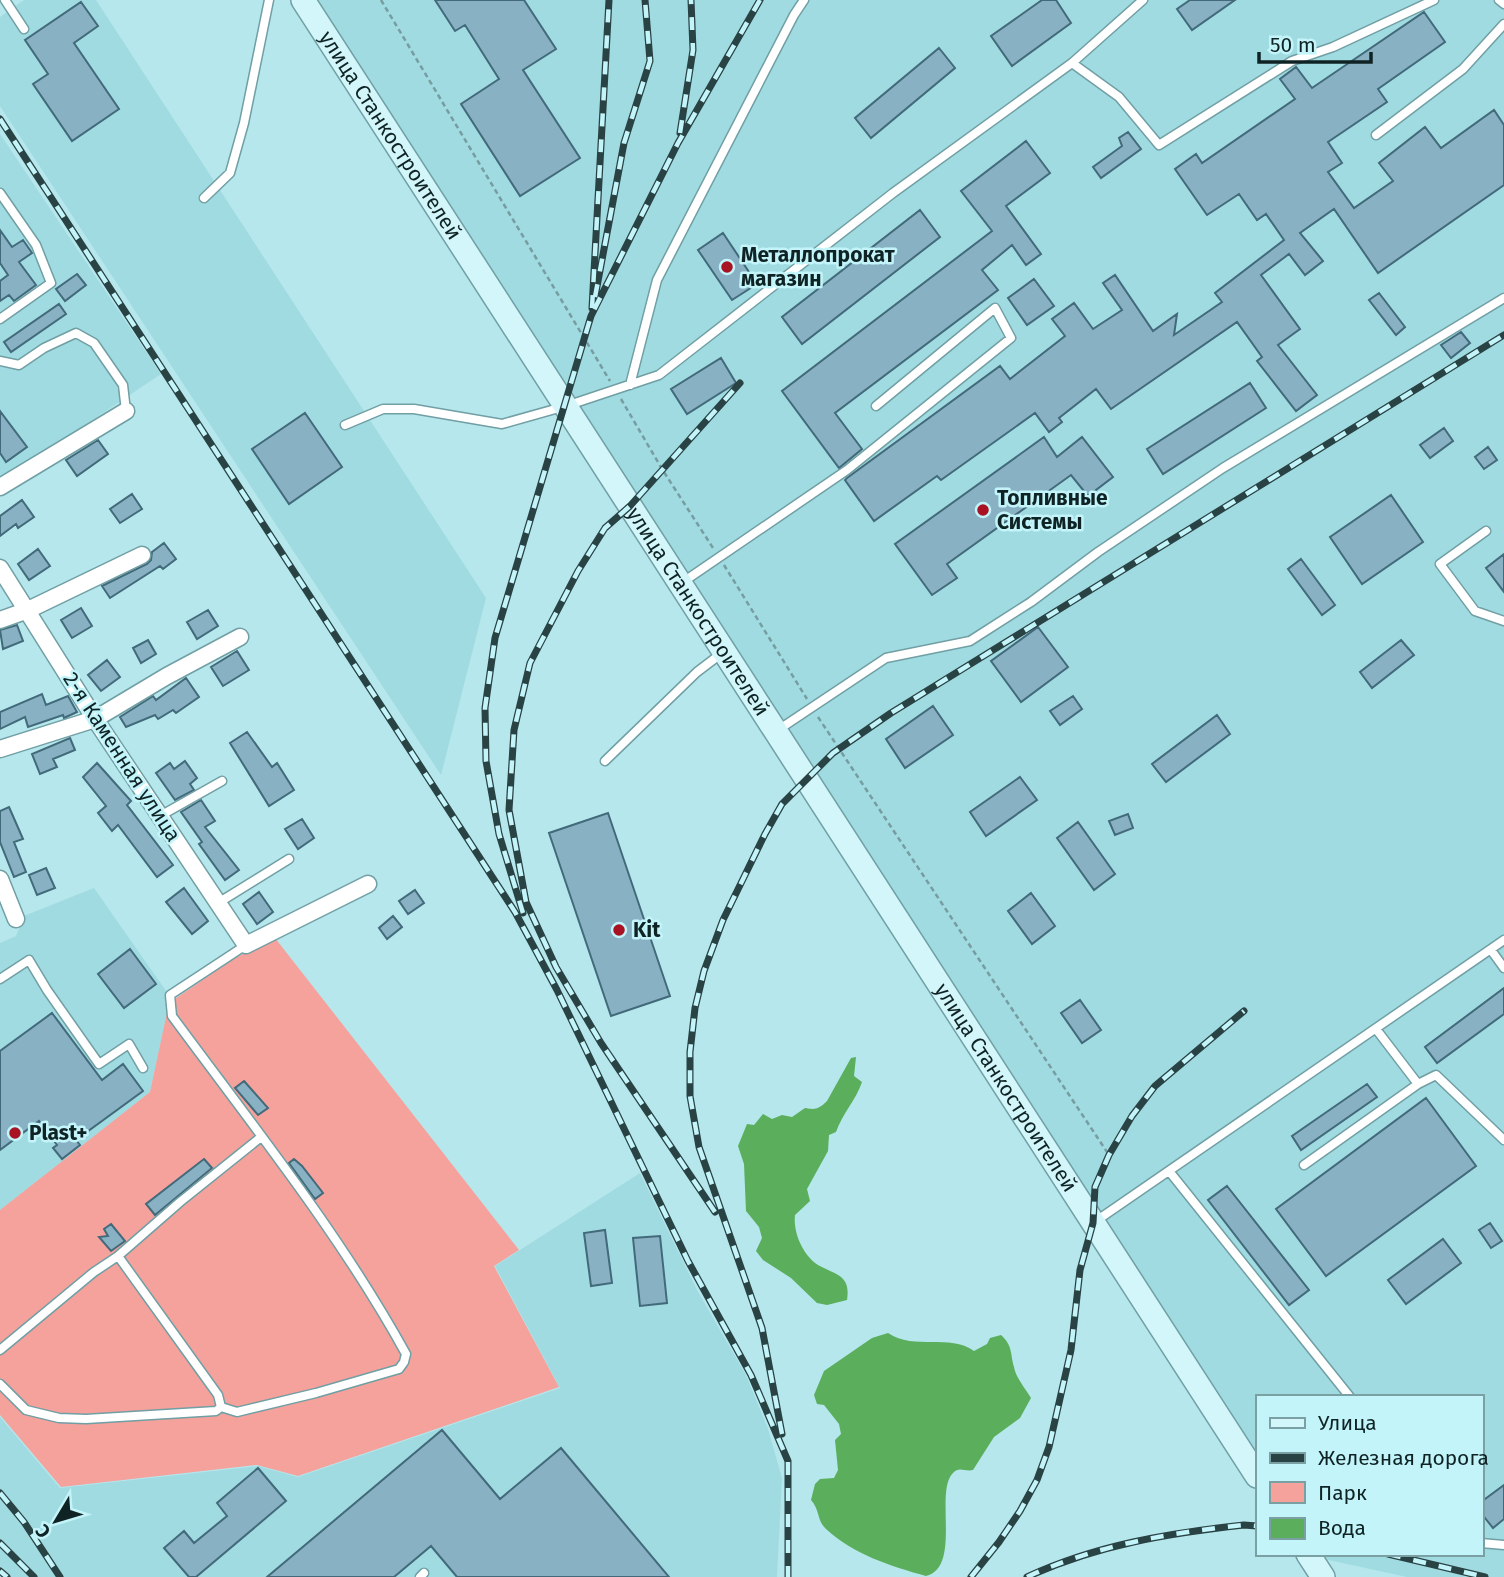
<svg xmlns="http://www.w3.org/2000/svg" width="1504" height="1577" font-family="'Fira Sans',sans-serif">
<style>
.built{fill:#a0dbe1}
.green{fill:#f5a19c}
.water{fill:#5bae5b}
.building{fill:#88b2c3;stroke:#426a7a;stroke-width:2}
.lines{fill:none;stroke-linecap:round;stroke-linejoin:round}
.lane-casing{stroke:#709fa4;stroke-width:11}
.street-casing{stroke:#709fa4;stroke-width:19}
.secondary-casing{stroke:#709fa4;stroke-width:26}
.path{stroke:#769da1;stroke-width:2.5;stroke-dasharray:5 3.5;stroke-linecap:butt}
.lane{stroke:#fff;stroke-width:8}
.street{stroke:#fff;stroke-width:16}
.secondary{stroke:#d2f6fa;stroke-width:23}
.rail-casing{stroke:#294244;stroke-width:7}
.rail{stroke:#c2f4f9;stroke-width:4.5;stroke-dasharray:13;stroke-linecap:butt}
.poi-dot{fill:#a81222;stroke:#c2f4f9;stroke-width:2.5}
.labels{text-anchor:middle;dominant-baseline:central;stroke-width:5;stroke-linejoin:round;paint-order:stroke}
.street-label{font-size:21px;fill:#0f2325;stroke:#c2f4f9}
.poi-label{font-size:21px;font-weight:bold;fill:#0f2325;stroke:#c2f4f9;text-anchor:start}
</style>
<rect width="100%" height="100%" fill="#b5e7ec"/>
<path class="built" d="M24,0H96L486,598L441,775L0,106V17Z
M314,0H1504V1577H1407L1324,1559L1321,1554H1481V1397H1257V1456Z
M0,134L161,374L0,482Z
M94,888L166,991L169,1003L150,1092L0,1210V943L16,936L24,916Z
M640,1173L697,1290L746,1375L768,1429L782,1478L777,1577H0V1417L60,1488L258,1466L298,1477L560,1388L495,1266Z"/>
<path class="green" d="M275,938L519,1250L494,1266L559,1387L298,1476L257,1465L61,1487L0,1415V1210L150,1092L169,1003L233,959Z"/>
<path class="water" d="M856,1057L854,1076L862,1082C856,1100 842,1114 836,1132L829,1135L828,1151L807,1189L810,1201L795,1215C793,1233 803,1255 818,1265C836,1275 851,1275 847,1300L827,1305L817,1303L791,1278L763,1260L756,1251L762,1238L759,1227L746,1211L744,1164L738,1146L747,1124L754,1125L763,1114L772,1119L782,1115L792,1117L805,1108C815,1110 819,1109 827,1101L851,1058Z
M888,1333C915,1351 949,1333 974,1351L987,1344L990,1338L1001,1335C1013,1346 1010,1353 1014,1367C1016,1378 1025,1388 1031,1398L1020,1418L994,1437L973,1470C965,1472 959,1466 953,1473C934,1491 962,1567 926,1576C890,1566 853,1554 826,1529C817,1521 820,1510 811,1500L815,1484L820,1479L834,1478L838,1470L835,1440L841,1434L839,1424L824,1405L817,1404L814,1395L824,1371L872,1338Z"/>
<path class="building" d="M435,0H524L556,49L523,70L580,158L520,196L461,104L499,79L465,25L455,31Z
M1042,0H1056L1071,23L1012,66L991,36Z
M1190,0H1235L1192,30L1177,9Z
M81,2L98,26L74,43L119,109L72,141L33,84L48,74L25,40Z
M1424,12L1445,42L1378,89L1387,102L1328,142L1342,163L1328,172L1354,208L1393,181L1379,163L1425,127L1441,148L1494,110L1504,125V185L1378,273L1334,209L1300,233L1323,261L1305,275L1289,254L1261,275L1300,329L1278,345L1317,395L1296,411L1257,361L1262,357L1237,322L1111,409L1096,389L1059,418L1062,422L1049,432L1035,413L941,480L937,476L874,521L845,480L847,478L1000,366L1010,379L1065,336L1052,319L1074,303L1093,329L1122,310L1103,283L1115,275L1153,331L1177,314L1174,335L1222,302L1215,293L1284,240L1266,214L1257,220L1239,194L1207,215L1175,169L1196,154L1202,163L1295,99L1280,79L1296,67L1312,88Z
M939,48L955,68L871,138L855,118Z
M1128,132L1141,149L1101,178L1093,167L1122,146L1119,138Z
M1026,141L1050,173L1006,206L1041,254L1026,265L1012,245L982,270L998,290L835,413L862,449L839,468L782,391L992,231L961,191Z
M920,210L940,237L802,344L782,317Z
M0,230L12,247L23,240L32,253L19,262L36,285L14,301L9,295L0,301V281L8,275L0,263Z
M723,233L757,284L732,300L698,250Z
M77,274L86,285L65,301L56,289Z
M1034,279L1054,306L1027,325L1008,298Z
M1379,293L1405,327L1396,335L1369,300Z
M59,304L66,314L11,352L4,342Z
M1461,332L1470,343L1451,358L1441,345Z
M721,358L736,383L687,414L671,389Z
M1250,383L1266,408L1163,474L1147,449Z
M0,411L27,447L6,462L0,453Z
M305,413L342,467L289,504L252,449Z
M1444,428L1453,441L1430,458L1420,445Z
M1044,437L1057,457L1082,437L1113,477L1088,496L1071,475L947,564L957,578L932,595L895,544Z
M98,440L108,454L77,476L66,460Z
M1488,447L1497,460L1484,469L1475,457Z
M132,494L142,509L120,523L110,509Z
M1391,495L1423,542L1362,584L1330,537Z
M22,500L34,517L18,528L16,524L0,536V516Z
M164,543L176,559L163,569L160,566L110,598L102,586L147,564L151,560L152,552Z
M38,549L50,566L29,580L18,564Z
M1504,554V592L1486,568Z
M1301,559L1335,605L1322,615L1288,569Z
M81,608L92,626L72,638L61,620Z
M208,610L218,626L197,639L187,622Z
M17,625L23,641L3,649L0,630Z
M1038,627L1068,667L1021,702L991,661Z
M148,640L156,654L141,663L133,648Z
M1401,640L1414,655L1372,688L1360,672Z
M237,651L249,670L223,686L211,667Z
M107,660L120,677L101,691L88,675Z
M186,678L199,697L176,713L173,710L158,719L155,715L126,727L120,717L153,696L156,700Z
M42,694L46,705L68,696L77,712L64,718L63,715L28,727L25,717L0,729V712Z
M1073,696L1082,709L1060,725L1050,711Z
M933,706L953,735L905,768L886,739Z
M1217,715L1230,734L1166,782L1152,764Z
M247,732L272,767L277,763L294,790L269,806L230,743Z
M70,738L75,750L53,759L57,767L40,774L32,754Z
M185,761L197,778L190,784L194,790L175,800L156,773L170,763L174,769Z
M97,763L131,801L127,805L173,865L157,877L118,825L112,831L98,813L106,806L83,777Z
M1020,777L1037,800L986,836L970,812Z
M201,800L215,821L205,827L239,870L225,880L199,844L202,842L181,812Z
M9,807L23,839L14,842L26,872L14,877L0,842V811Z
M608,813L670,996L611,1016L549,833Z
M1128,814L1133,828L1115,835L1109,821Z
M302,819L314,838L298,849L285,829Z
M1078,822L1115,874L1094,890L1057,838Z
M46,868L55,888L37,895L29,875Z
M184,888L208,921L192,934L166,902Z
M415,890L424,903L408,914L399,901Z
M259,892L273,912L257,924L243,904Z
M1031,893L1055,926L1032,944L1008,911Z
M393,916L402,927L387,939L379,928Z
M130,949L156,984L124,1008L98,974Z
M1504,988V1014L1437,1063L1425,1047Z
M1080,1000L1101,1030L1082,1043L1061,1013Z
M52,1013L102,1080L123,1064L143,1091L76,1140L80,1145L62,1159L53,1148L57,1145L39,1121L0,1150V1051Z
M244,1081L268,1108L258,1115L235,1088Z
M1367,1084L1377,1097L1301,1150L1292,1136Z
M1426,1098L1476,1166L1326,1276L1276,1209Z
M204,1159L212,1168L155,1215L146,1204Z
M294,1159L302,1166L323,1193L315,1199L289,1163Z
M1227,1186L1309,1290L1289,1305L1208,1200Z
M1490,1223L1502,1241L1491,1248L1479,1230Z
M111,1224L125,1241L111,1251L99,1237L108,1236L104,1229Z
M605,1230L612,1283L591,1286L584,1233Z
M660,1236L667,1303L640,1306L633,1238Z
M1443,1239L1461,1263L1406,1304L1388,1280Z
M442,1430L500,1499L561,1448L669,1577H457L431,1546L394,1577H267Z
M258,1468L286,1501L196,1577H189L164,1548L184,1531L194,1543L227,1516L217,1503Z
M1504,1485V1519L1493,1528L1481,1513V1502Z"/>
<g class="lines">
<defs>
<path id="lane" d="M5,0L24,29
M1499,0L1504,4
M1072,63L1119,97L1159,145L1292,61L1333,47L1434,0
M1376,135L1463,69L1504,24
M0,193L36,245L51,283L0,319
M204,198L230,173L244,123L269,0
M0,361L19,365L44,348L76,333L94,343L123,385L126,411
M630,385L657,280L794,15L804,0
M345,425L383,409H414L502,424L566,406L659,375L893,193L1072,63L1143,0
M1486,531L1440,564L1475,611L1504,621
M683,582L847,470L1011,338L995,308L876,406
M778,730L886,658L970,641L1031,602L1098,552L1223,468L1504,298
M605,761L697,672L722,653
M160,816L222,781
M218,903L289,859
M246,945L170,995L172,1016C253,1126 340,1234 406,1354L404,1362L399,1369L316,1393L237,1412L221,1407L218,1395L118,1256L180,1202L261,1137
M1491,950L1504,968
M0,979L29,960L47,990L99,1064L129,1044L143,1068
M1418,1084L1436,1075L1504,1140
M1304,1165L1418,1084L1376,1029
M1169,1171L1350,1397
M1096,1221L1504,940
M0,1350L94,1272L118,1256
M0,1384L26,1410L59,1418L86,1419L216,1411L221,1407
M1481,1543L1504,1545
M420,1577L424,1573"/>
<path id="street" d="M0,487L126,411
M0,568L95,719L246,945L368,884
M0,620L28,610L142,555
M0,749L95,719L167,676L240,637
M0,879L16,919"/>
<g id="secondary">
<path id="s1" d="M303,0L1257,1476"/>
<path d="M1308,1554L1323,1577"/>
</g>
</defs>
<use href="#lane" class="lane-casing"/>
<use href="#street" class="street-casing"/>
<use href="#secondary" class="secondary-casing"/>
<path class="path" d="M381,0L610,381
M621,399L662,469L713,548
M724,565L807,699
M818,717L1109,1155"/>
<use href="#lane" class="lane"/>
<use href="#street" class="street"/>
<use href="#secondary" class="secondary"/>
<defs>
<path id="rail" d="M0,119L515,912L557,990L688,1261L751,1375L788,1461V1577
M680,133L693,50L691,0
M595,297L624,143L650,61L645,0
M592,308L609,0
M523,913L499,834L486,761L485,708L495,638L591,316L678,143L760,0
M715,1212L601,1043L556,967L526,902L509,810L514,730L530,663L578,571L605,528L630,506L740,383
M782,1434L762,1328L699,1147L690,1096V1052L695,1008L704,971L723,920L765,834L782,804L833,753L891,713L1504,335
M0,1493L24,1522L60,1577
M0,1543L34,1577
M1388,1554L1485,1577
M0,1571L7,1577
M971,1577L999,1542L1020,1511L1037,1480L1049,1447L1071,1350L1080,1270L1093,1223L1095,1187L1109,1155L1132,1116L1155,1086L1244,1011
M1027,1577C1096,1545 1169,1533 1244,1525L1257,1526"/>
</defs>
<use href="#rail" class="rail-casing"/>
<use href="#rail" class="rail"/>
</g>
<g class="poi-dot">
<circle cx="727" cy="267" r="7"/>
<circle cx="983" cy="510" r="7"/>
<circle cx="619" cy="930" r="7"/>
<circle cx="15" cy="1133" r="7"/>
</g>
<g class="labels">
<g class="street-label">
<text stroke="none"><textPath href="#s1" startOffset="161">улица Станкостроителей</textPath></text>
<text stroke="none"><textPath href="#s1" startOffset="728">улица Станкостроителей</textPath></text>
<text transform="translate(122 757) rotate(57)">2-я Каменная улица</text>
<text stroke="none"><textPath href="#s1" startOffset="1295">улица Станкостроителей</textPath></text>
</g>
<g class="poi-label">
<text x="741" y="255">Металлопрокат<tspan x="741" dy="24">магазин</tspan></text>
<text x="997" y="498">Топливные<tspan x="997" dy="24">Системы</tspan></text>
<text x="633" y="930">Kit</text>
<text x="29" y="1133">Plast+</text>
</g>
</g>
<rect x="1256" y="1395" width="228" height="161" fill="#c2f4f9" stroke="#7aa0a4" stroke-width="2"/>
<rect x="1270" y="1418" width="35" height="10" fill="#d2f6fa" stroke="#7aa0a4" stroke-width="2"/>
<text x="1318" y="1430" font-size="21" fill="#0f2325">Улица</text>
<rect x="1270" y="1453" width="35" height="10" fill="#294244" stroke="#7aa0a4" stroke-width="2"/>
<text x="1318" y="1465" font-size="21" fill="#0f2325">Железная дорога</text>
<rect x="1270" y="1482" width="35" height="21" fill="#f5a19c" stroke="#7aa0a4" stroke-width="2"/>
<text x="1318" y="1500" font-size="21" fill="#0f2325">Парк</text>
<rect x="1270" y="1518" width="35" height="21" fill="#5bae5b" stroke="#7aa0a4" stroke-width="2"/>
<text x="1318" y="1535" font-size="21" fill="#0f2325">Вода</text>
<g transform="translate(56 1521) rotate(232)" stroke="#c2f4f9" stroke-width="5" paint-order="stroke">
<path d="M0-5L12 26L0 18L-12 26Z" fill="#0f2325"/>
<text y="-10" font-size="19" font-weight="bold" text-anchor="middle" fill="#0f2325">С</text>
</g>
<path d="M1259 52v10h112v-10" fill="none" stroke="#0f2325" stroke-width="3.5"/>
<text x="1270" y="52" font-size="21" fill="#0f2325" stroke="#c2f4f9" stroke-width="5" paint-order="stroke">50 m</text>
</svg>
